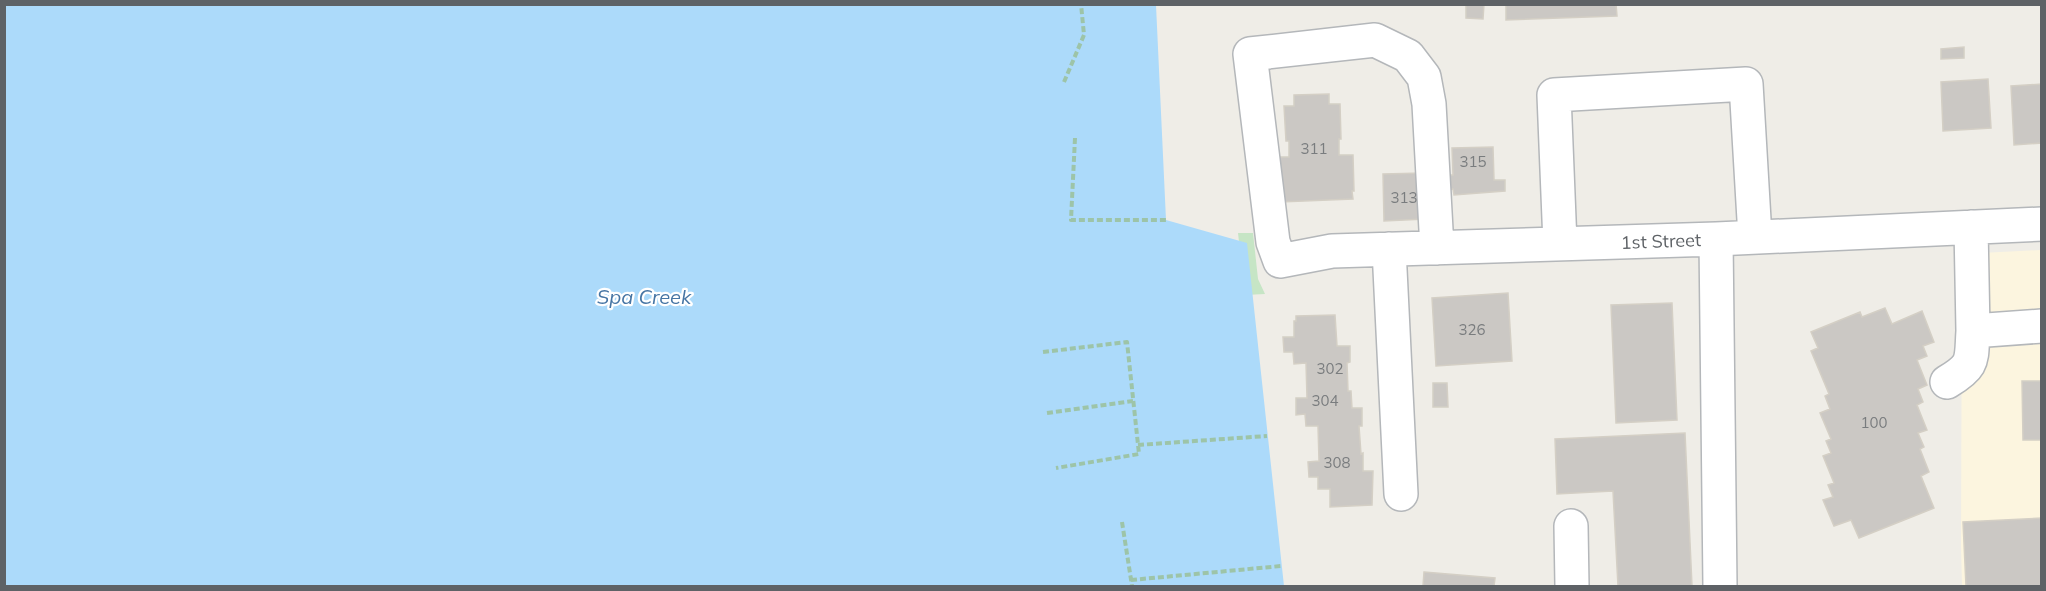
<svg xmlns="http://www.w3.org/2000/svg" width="2046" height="591" font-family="Mulish,sans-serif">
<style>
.commercial{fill:#fcf5df}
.green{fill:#c6e5c5}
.water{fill:#acdafa}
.building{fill:#cbc8c4;stroke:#d4cfc5;stroke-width:1.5}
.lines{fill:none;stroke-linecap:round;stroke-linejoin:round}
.minor-casing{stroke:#b4b7ba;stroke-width:36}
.path{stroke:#9dc4a8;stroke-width:4;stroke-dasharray:6 3;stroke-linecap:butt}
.minor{stroke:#fff;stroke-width:33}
.labels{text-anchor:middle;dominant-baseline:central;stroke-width:4.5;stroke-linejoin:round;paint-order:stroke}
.number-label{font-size:15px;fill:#797c7e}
.street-label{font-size:18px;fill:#5e6266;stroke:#fff}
.water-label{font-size:20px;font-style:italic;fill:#4675a4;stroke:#fff}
</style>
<rect width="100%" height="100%" fill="#efede7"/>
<path class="commercial" d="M2041,250V586H1962L1961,546L1962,254Z"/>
<path class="green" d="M1238,233H1253L1258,279L1265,294L1245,295Z"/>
<path class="water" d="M4,5H1156L1166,220L1247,243L1284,586H5Z"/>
<path class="building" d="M1466,4H1484L1483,19L1466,18Z
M1506,4H1616L1617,16L1506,20Z
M1964,47V58L1941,59V49Z
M1988,79L1991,128L1943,131L1941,82Z
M2042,84V143L2014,145L2011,86Z
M1329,94V104H1340L1341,139H1339V155H1353L1354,191H1352L1353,199L1280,202L1278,157H1289V141H1286L1284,106H1294V95Z
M1493,147L1494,180H1505V191L1454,195L1453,189L1447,190L1446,175H1453L1452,148Z
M1423,173L1425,219L1384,221L1383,174Z
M1508,293L1512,361L1436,366L1432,298Z
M1672,303L1677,420L1616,423L1611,305Z
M1885,308L1892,324L1922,311L1934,342L1923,346L1927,356L1917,360L1927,385L1918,389L1923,402L1917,405L1927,430L1918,433L1924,447L1920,449L1929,472L1921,476L1934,508L1859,538L1851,520L1834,526L1823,500L1833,497L1828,485L1834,483L1823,456L1831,453L1826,441L1831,439L1820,413L1830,409L1825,396L1829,394L1811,351L1818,348L1811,332L1860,312L1862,317Z
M1335,315L1337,346H1350V362L1347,363L1348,391H1351L1352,408H1362V426H1359L1361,454L1363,453V471H1373L1372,505L1330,507V489H1318V477H1309L1308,462L1319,461L1318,426H1306L1305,414L1296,415V398H1307L1306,363L1294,364L1293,352H1284L1283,337H1294V321H1296V316Z
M2022,381H2042V440H2023Z
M1433,383H1447L1448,407H1433Z
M1685,433L1692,586H1618L1613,491L1557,494L1555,439Z
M2042,518V586H1966L1963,522Z
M1424,572L1495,578L1494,586H1423Z"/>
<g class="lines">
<defs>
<path id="minor" d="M1971,227L1973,331L2042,326
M1716,239L1720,586
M1560,244L1554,95L1746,84L1755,237
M1437,248L1429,104L1424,77L1408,56L1375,40L1250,54L1273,242L1280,261L1332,251L1716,239L2042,224
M1389,249L1401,494
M1947,382C1975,365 1971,361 1973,331
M1571,526L1572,586"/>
</defs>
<use href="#minor" class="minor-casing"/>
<path class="path" d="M1064,82L1084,35L1081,4
M1075,138L1071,220H1166
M1043,352L1127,342L1139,454L1056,468
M1047,413L1133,401
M1138,445L1267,436
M1122,522L1132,586
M1131,580L1281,566"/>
<use href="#minor" class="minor"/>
</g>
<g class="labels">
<g class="number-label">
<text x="1314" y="148">311</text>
<text x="1473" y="161">315</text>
<text x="1404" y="197">313</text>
<text x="1472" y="329">326</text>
<text x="1330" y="368">302</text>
<text x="1325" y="400">304</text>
<text x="1874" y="422">100</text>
<text x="1337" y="462">308</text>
</g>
<g class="street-label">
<text transform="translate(1661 241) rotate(-2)">1st Street</text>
</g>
<g class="water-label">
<text x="644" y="296">Spa Creek</text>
</g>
</g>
<rect width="2046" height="591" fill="none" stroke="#5e6266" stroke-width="12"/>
</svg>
